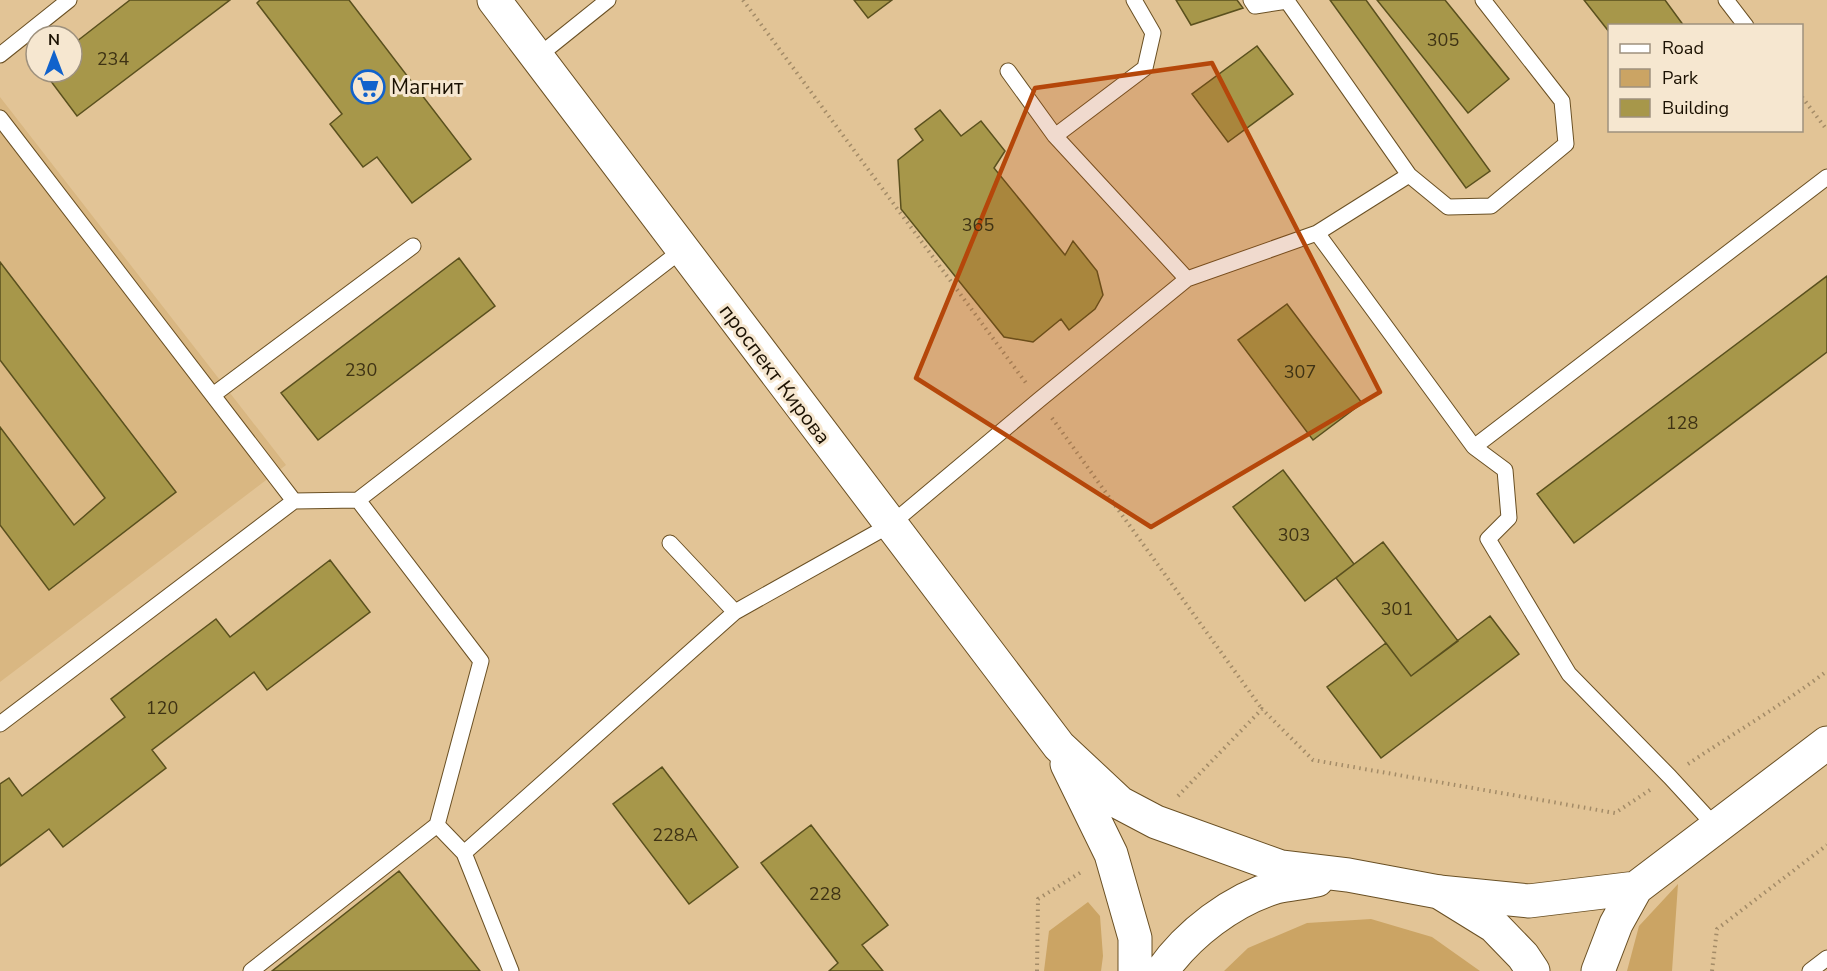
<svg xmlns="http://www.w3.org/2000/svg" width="1827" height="971" font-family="'Nunito Sans',sans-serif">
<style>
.built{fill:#d9b782}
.green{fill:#cba464}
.building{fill:#a7974a;stroke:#5a501e;stroke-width:1.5}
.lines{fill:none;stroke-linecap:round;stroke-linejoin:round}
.service-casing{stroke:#6a5024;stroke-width:17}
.secondary-casing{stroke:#6a5024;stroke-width:35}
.primary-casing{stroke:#6a5024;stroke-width:35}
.path{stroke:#a38b67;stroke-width:4;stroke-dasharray:1.5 4.5;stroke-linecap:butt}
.service{stroke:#fff;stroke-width:15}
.secondary{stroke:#fff;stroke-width:33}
.primary{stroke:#fff;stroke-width:33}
.marked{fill:#b5470a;fill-opacity:0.2;stroke:#b5470a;stroke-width:4.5;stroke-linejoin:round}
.labels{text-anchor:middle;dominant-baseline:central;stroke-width:6;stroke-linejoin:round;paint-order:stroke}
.number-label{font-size:18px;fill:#3e3214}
.poi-label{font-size:21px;fill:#1b1102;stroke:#f6e7d0;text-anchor:start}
.street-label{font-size:21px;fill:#1b1102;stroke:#f6e7d0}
</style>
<rect width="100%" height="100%" fill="#e2c496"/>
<path class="built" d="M0,97L286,465L0,682Z"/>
<path class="green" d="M1678,884L1672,971H1627L1639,926Z
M1088,902L1100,916L1103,956L1101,971H1044L1049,931Z
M1371,919L1432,937L1480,971H1224L1248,948L1307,923Z"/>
<path class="building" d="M130,0H230L77,116L44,72H72V45Z
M260,0H349L471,159L412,203L377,157L363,167L330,124L342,114L257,3Z
M854,0H892L868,18Z
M1176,0H1237L1243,8L1191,25Z
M1330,0H1366L1490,171L1466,188Z
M1377,0H1445L1509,79L1468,113Z
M1584,0H1665L1684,26H1610V33Z
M1257,46L1293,94L1228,142L1192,94Z
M940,110L961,136L981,121L1005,151L994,168L1065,255L1073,241L1097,271L1103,295L1095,309L1069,330L1061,319L1033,342L1004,337L901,209L898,160L923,140L915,129Z
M459,258L495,306L318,440L281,393Z
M0,262L176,492L49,590L0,525V427L74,525L105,498L0,360Z
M1827,276V352L1574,543L1537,494Z
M1287,304L1362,403L1313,440L1238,340Z
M1283,470L1354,564L1305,601L1233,507Z
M1383,542L1458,641L1411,676L1336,578Z
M330,560L370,612L267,690L254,672L152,750L166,768L63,847L49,829L0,866V784L9,778L22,796L125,717L111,699L163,659L216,619L230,637Z
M1490,616L1519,654L1381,758L1327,687L1386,643L1411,676Z
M662,767L738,867L689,904L613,804Z
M811,825L888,925L862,945L883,971H829L838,963L761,863Z
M399,871L480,971H272Z"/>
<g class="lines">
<defs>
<path id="service" d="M1251,0L1255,6L1287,1L1409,175L1448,207L1491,206L1566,144L1562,101L1483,0
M1726,0L1746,26
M0,55L69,0
M537,57L608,0
M1008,71L1055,136L1187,279
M0,118L294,501
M1055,136L1145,68L1153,33L1134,0
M1317,233L1409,175
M213,395L413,246
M1474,447L1505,470L1509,518L1488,539L1569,674L1670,777L1716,827
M670,543L735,612
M0,724L294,501L358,500L682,250
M437,825L464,853L735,612L890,525L1039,400L1187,279L1317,233L1474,447L1827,177
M464,853L511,971
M251,971L437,825L481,661L358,500
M1810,971L1827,958"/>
<path id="secondary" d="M1439,892L1529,901L1636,888
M1598,971L1616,924L1636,888L1827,743"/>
<path id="primary" d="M494,0L1059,746L1120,803L1156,822L1281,867L1348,875L1439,892L1494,926L1523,956L1533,971
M1067,764L1111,854L1135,938V971
M1162,971C1188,934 1232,900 1276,887C1289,884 1304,883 1317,880"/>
</defs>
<use href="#service" class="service-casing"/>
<use href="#secondary" class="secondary-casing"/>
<use href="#primary" class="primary-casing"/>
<path class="path" d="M743,0L1026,383
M1802,97L1827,130
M1052,418L1262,709
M1688,764C1734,733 1782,705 1827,671
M1178,796L1262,709L1313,760L1615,813L1650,790
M1037,971L1038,899L1083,871
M1712,971L1717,929L1827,845"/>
<use href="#service" class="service"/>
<use href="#secondary" class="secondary"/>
<use href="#primary" class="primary"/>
</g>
<path class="marked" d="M1212,63L1380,392L1151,527L916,378L1035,88Z"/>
<defs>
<symbol id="supermarket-ring" viewBox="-11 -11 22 22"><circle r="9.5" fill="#f6e7d0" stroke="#1162cc" stroke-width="1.5"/><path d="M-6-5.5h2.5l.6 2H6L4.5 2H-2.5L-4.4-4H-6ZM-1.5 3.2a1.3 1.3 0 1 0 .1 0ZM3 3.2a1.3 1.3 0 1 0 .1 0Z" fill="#1162cc"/></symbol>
</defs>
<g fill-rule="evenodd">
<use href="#supermarket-ring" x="349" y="68" width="38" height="38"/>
</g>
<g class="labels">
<g class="number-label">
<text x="1443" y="40">305</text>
<text x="113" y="59">234</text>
<text x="978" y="225">365</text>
<text x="361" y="370">230</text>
<text x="1300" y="372">307</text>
<text x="1682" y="423">128</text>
<text x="1294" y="535">303</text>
<text x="1397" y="609">301</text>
<text x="162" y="708">120</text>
<text x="675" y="835">228А</text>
<text x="825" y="894">228</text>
</g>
<g class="poi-label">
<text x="391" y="87">Магнит</text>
</g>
<g class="street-label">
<text transform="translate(775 374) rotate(53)">проспект Кирова</text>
</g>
</g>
<rect x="1608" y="24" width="195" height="108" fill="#f6e7d0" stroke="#9e917e" stroke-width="1.5"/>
<rect x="1620" y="44" width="30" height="9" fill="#ffffff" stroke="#9e917e" stroke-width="1.5"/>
<text x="1662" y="54" font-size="18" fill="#1b1102">Road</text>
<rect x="1620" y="69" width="30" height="18" fill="#cba464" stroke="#9e917e" stroke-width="1.5"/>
<text x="1662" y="84" font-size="18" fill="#1b1102">Park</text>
<rect x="1620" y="99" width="30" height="18" fill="#a7974a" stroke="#9e917e" stroke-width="1.5"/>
<text x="1662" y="114" font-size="18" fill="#1b1102">Building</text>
<g transform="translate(54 54)"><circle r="28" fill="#f6e7d0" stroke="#9e917e" stroke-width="1.5"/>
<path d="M0-4.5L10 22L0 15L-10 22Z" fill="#1162cc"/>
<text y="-9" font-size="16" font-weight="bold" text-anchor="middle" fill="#1b1102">N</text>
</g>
</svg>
